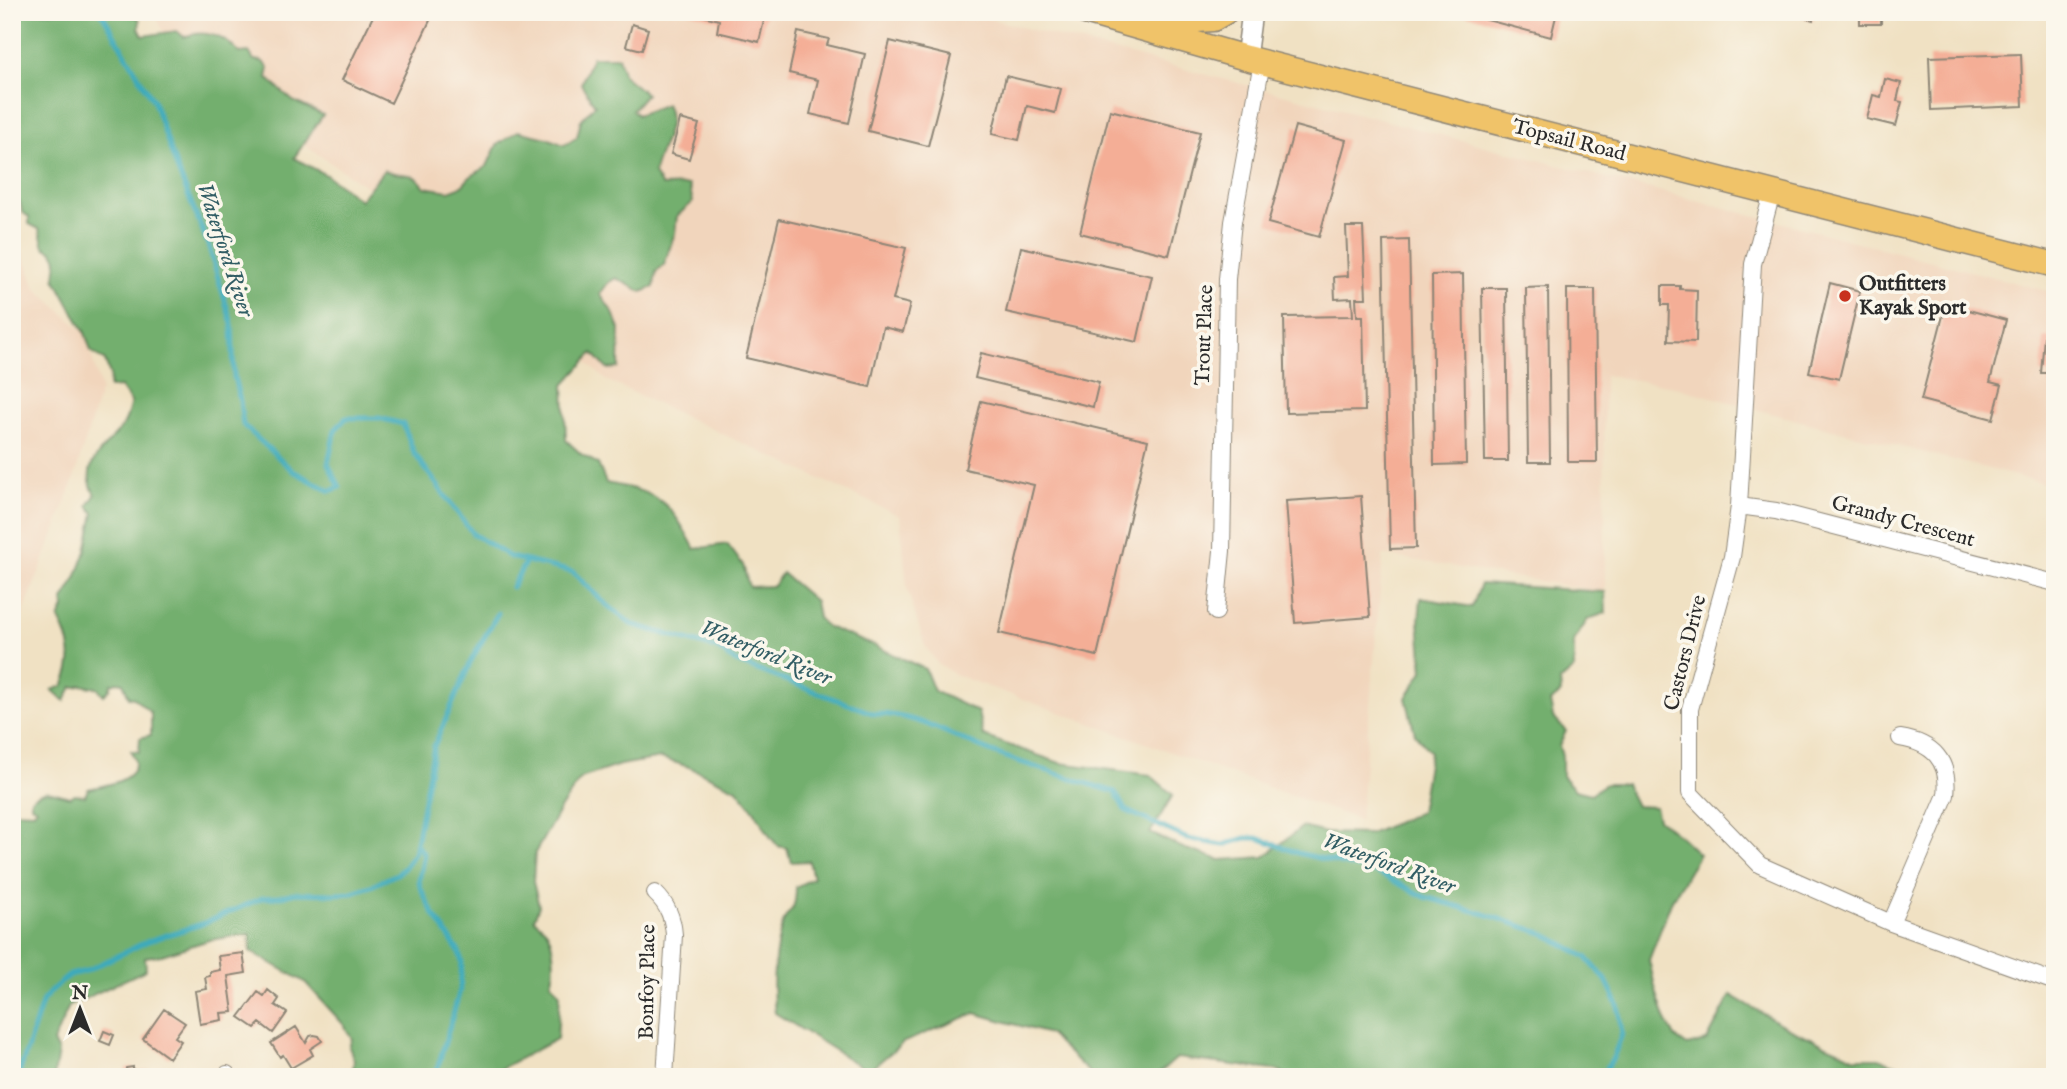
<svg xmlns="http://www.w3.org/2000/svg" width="2067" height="1089" font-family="'IM FELL English',serif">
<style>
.built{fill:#f1d5bc}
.forest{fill:#73af6e;stroke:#4f6d4c;stroke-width:2}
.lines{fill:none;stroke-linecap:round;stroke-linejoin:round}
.stream{stroke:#3caabb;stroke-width:5}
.building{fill:#f4ae96}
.minor-casing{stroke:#8e8677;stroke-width:18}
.tertiary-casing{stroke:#8e8677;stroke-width:22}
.primary-casing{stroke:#8e8677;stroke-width:27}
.minor{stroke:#fff;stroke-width:16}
.tertiary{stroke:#fff;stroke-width:19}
.primary{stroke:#f0c369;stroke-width:24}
.poi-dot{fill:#c8321e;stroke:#fbf7ec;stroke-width:2.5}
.labels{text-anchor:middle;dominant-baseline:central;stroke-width:7;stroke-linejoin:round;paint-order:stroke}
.street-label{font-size:21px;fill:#2b2b2b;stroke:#fbf7ec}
.poi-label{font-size:21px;font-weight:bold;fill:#2b2b2b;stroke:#fbf7ec;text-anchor:start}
.water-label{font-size:23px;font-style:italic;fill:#325e65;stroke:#fbf7ec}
</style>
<rect width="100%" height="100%" fill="#fbf7ec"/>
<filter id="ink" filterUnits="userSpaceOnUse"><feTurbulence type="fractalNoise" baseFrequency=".0143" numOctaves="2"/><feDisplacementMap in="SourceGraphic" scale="14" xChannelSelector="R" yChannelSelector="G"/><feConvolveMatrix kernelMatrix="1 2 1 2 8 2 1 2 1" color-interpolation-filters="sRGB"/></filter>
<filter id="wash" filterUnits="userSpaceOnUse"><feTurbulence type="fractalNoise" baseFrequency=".00686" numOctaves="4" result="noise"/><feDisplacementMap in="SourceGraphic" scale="28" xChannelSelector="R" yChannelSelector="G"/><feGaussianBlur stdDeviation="1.57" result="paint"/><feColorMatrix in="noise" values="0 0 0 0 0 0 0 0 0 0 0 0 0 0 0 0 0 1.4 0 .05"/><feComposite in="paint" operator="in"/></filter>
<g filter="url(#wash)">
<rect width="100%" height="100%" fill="#f0e1c3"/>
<path class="built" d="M154,12H963L2055,293V486L1774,414L1668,385L1604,375L1605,592L1383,555L1360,820L956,675L938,664L925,646L907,588L900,516L606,380L470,255L177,61Z
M12,222L36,288L85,333L101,389L70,491L12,643Z"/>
<path class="forest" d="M12,12H135L136,16L140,20L139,28L143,36L177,31L184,37C205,28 226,37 239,53L249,52L254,60L262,61L269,68L267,78L293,101L323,115L294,158L326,175L360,200L384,170C403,178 411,168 425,187L449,191L462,186L470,177L487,166L497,145L518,131L547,138L564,145L577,137L581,120L595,105L581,84L592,57H618L624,76L646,94L632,110L637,115L666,104C678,126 656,152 654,174L662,186L689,185L693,202L677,216L675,233L664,265L656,272L654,287L642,292L616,278L608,283L600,294L613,313L620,329L619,368L607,369L593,353L564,385L566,440L581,454L598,464L606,483C625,487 648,490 663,503C676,513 687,535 695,549L727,544L743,565L749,587L773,586L782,573L815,601L818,618L827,627L875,646L925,669L934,691L978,712L983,736L1060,763L1150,775L1173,795L1150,833L1183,848L1220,860L1264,857L1302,827L1326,833L1370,834L1420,812L1430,752L1415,734L1406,698L1423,671L1419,621L1421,598L1472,607L1481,584L1605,592L1606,613L1588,619L1574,641V669L1560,681L1561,693L1550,702L1553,717L1566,731L1559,746L1562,756V776L1575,790L1591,794L1605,784H1625L1636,806L1655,807L1658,819L1681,837L1699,854L1671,902L1649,960L1656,991L1665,1018L1675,1037L1687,1046L1707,1041L1731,995L1786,1027L1856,1058H1879L1928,1077H1287L1281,1071L1177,1058L1155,1077H1094L1049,1034L975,1013L904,1042L868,1071L775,1013C771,984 774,951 783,923C785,916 788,914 792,909C796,903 796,894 796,887L813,878L809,861L791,862L787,848L778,846L771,838L754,810L737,789L689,767L661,758L620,765L581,778L560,809L535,853L533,882L539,906L534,919C538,923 544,927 547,931C554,943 556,971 551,982L560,994L557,1039L485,1077H352L354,1060L349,1047L352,1039L344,1025L305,982L251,952L250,934L209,940L162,955L145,957L146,970L69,1006L53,1042L58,1052L54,1077H12V809L15,811L34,812L36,808L31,805V799C48,785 53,794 70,797L75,794L85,796L88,789C101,786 137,782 135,762C135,758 132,755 131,751L139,752L140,738L151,735V713L134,698L129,697L123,683L117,682L111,684L110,689L104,695L97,688L81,685L77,687H72L65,701L52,690L63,686C75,661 72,643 59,619L64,608L63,600L76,578L86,551L94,513L88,506L95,495C77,462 108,448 124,424C127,418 129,409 131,402L120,387L109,388L110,375L105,361L91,351L85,333L55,278L57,259L53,252L44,247L39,229L29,224V217L22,212L20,202L12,195L14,183L12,180Z"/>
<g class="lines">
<path class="stream" d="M101,12L154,102L176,166L207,241L232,324L234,377L240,401L243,425L293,471L330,491L340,487L328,464L335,430L346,418H379L403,424L414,453L473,534L510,557L573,572L601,600L631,624L718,649L736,662L875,714C915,713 955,738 992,752C1032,767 1074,779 1115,792L1125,810L1188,839L1223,845L1246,838H1258L1298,853L1376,872L1425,897L1485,914L1545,934L1586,957L1606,980L1618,1005L1622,1034L1613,1058L1607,1067L1609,1077
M512,587L526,561
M416,844L424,854L419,880L420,887L433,913L459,952L462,962L460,990L435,1077
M18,1077L43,1000L53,989L70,975L86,971L148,941L202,924L262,898L276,897L296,893L334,894L349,893L371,886L397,874L404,868L414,854L434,746L472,659L498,613"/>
</g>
<g id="blocks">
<path class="building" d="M375,12H434L391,103L342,80Z
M688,12H766L759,42L717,32L719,20Z
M1457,12H1557L1551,37Z
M1784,12H1814L1813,20Z
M1860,12H1901V15H1881V24H1860Z
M632,24L648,29L642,50L626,46Z
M798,32L829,39L827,45L865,54L849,123L810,114L818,80L789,73Z
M890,41L951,56L928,146L868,131Z
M2021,54L2023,106L1931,110L1929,57Z
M1006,76L1061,89L1055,113L1027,106L1019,140L992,134Z
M1885,79L1901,83L1897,101L1902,102L1896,126L1867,119L1873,95L1881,97Z
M1110,110L1200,132L1169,255L1080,233Z
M680,119L699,124L689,159L671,154Z
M1295,126L1346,140L1319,237L1268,223Z
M779,219L906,248L893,300L910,304L903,332L883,327L870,387L746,358Z
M1346,227H1363L1366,298H1356L1357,316H1363L1365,411L1286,413L1284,317L1353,316L1352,298L1335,299L1334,277L1348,276Z
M1409,240L1416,548L1390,549L1383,241Z
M1021,247L1152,276L1137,342L1006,312Z
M1463,274L1466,464L1434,465L1432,275Z
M1830,283L1860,291L1839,379L1809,372Z
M1662,286H1680V289L1697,290L1696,342L1668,341L1669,305H1662Z
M1548,287L1550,462H1528L1526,288Z
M1482,288H1506L1508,461H1485Z
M1567,289H1595L1597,462H1568Z
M1946,304L2006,320L1990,382L2002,385L1993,419L1921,400Z
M2044,337L2055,338V386H2049L2050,373H2041Z
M981,353L1099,382L1093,407L975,378Z
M981,401L1148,440L1097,656L999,633L1034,485L965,469Z
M1361,496L1370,617L1295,623L1286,501Z
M243,953L246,973L228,976L233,1012L221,1013L222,1020L200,1024L195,991L207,989L205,977L210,976V972L220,970L218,956Z
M268,990L279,999L275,1005L287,1013L273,1033L260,1023L255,1028L239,1017L258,992L264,996Z
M164,1009L185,1023L175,1037L181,1041L169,1058L143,1039Z
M296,1027L306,1043L310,1036L314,1035L319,1036L322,1041L310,1049L313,1055L291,1068L283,1055L280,1057L271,1043Z
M104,1031L114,1035L110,1045L100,1041Z
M133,1067V1071L168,1069L169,1077H126V1068Z"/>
</g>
</g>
<g filter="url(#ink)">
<use href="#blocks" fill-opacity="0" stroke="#8e8677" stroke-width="2"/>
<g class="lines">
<defs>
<path id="minor" d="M1772,193L1753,264L1739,506L1732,557L1690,709V793L1760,865L1891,923L2055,982
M1739,506L1776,511L2055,583
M1216,612L1222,551L1227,279L1233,222L1262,62
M655,893C668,905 673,918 674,935L665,1077
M1891,923L1946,795C1950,761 1933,743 1900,738
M226,1077L227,1074"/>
<path id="tertiary" d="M1246,58L1252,12"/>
<path id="primary" d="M1085,12L1246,58L2055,265
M1150,23L1213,19L1225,12"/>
</defs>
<use href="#minor" class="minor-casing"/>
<use href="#tertiary" class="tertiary-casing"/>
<use href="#primary" class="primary-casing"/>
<use href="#minor" class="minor"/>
<use href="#tertiary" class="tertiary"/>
<use href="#primary" class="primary"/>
</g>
</g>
<circle class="poi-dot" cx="1845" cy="296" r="7"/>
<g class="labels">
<g class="street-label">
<text transform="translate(1569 141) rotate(14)">Topsail Road</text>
<text transform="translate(1205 335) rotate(-88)">Trout Place</text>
<text transform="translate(1903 522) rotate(15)">Grandy Crescent</text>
<text transform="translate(1686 653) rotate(-76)">Castors Drive</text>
<text transform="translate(648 982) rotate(-89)">Bonfoy Place</text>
</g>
<g class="poi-label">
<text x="1859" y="284">Outfitters<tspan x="1859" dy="24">Kayak Sport</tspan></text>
</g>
<g class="water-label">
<text transform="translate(225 250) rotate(72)">Waterford River</text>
<text transform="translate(766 653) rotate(22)">Waterford River</text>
<text transform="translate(1389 864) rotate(20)">Waterford River</text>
</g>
</g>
<rect width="2067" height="1089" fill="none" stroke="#fbf7ec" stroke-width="42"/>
<g transform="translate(80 1009)" stroke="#fbf7ec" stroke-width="5" paint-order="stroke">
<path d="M0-5L12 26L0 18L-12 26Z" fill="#2b2b2b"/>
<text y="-10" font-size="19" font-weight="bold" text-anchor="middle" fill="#2b2b2b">N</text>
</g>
</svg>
